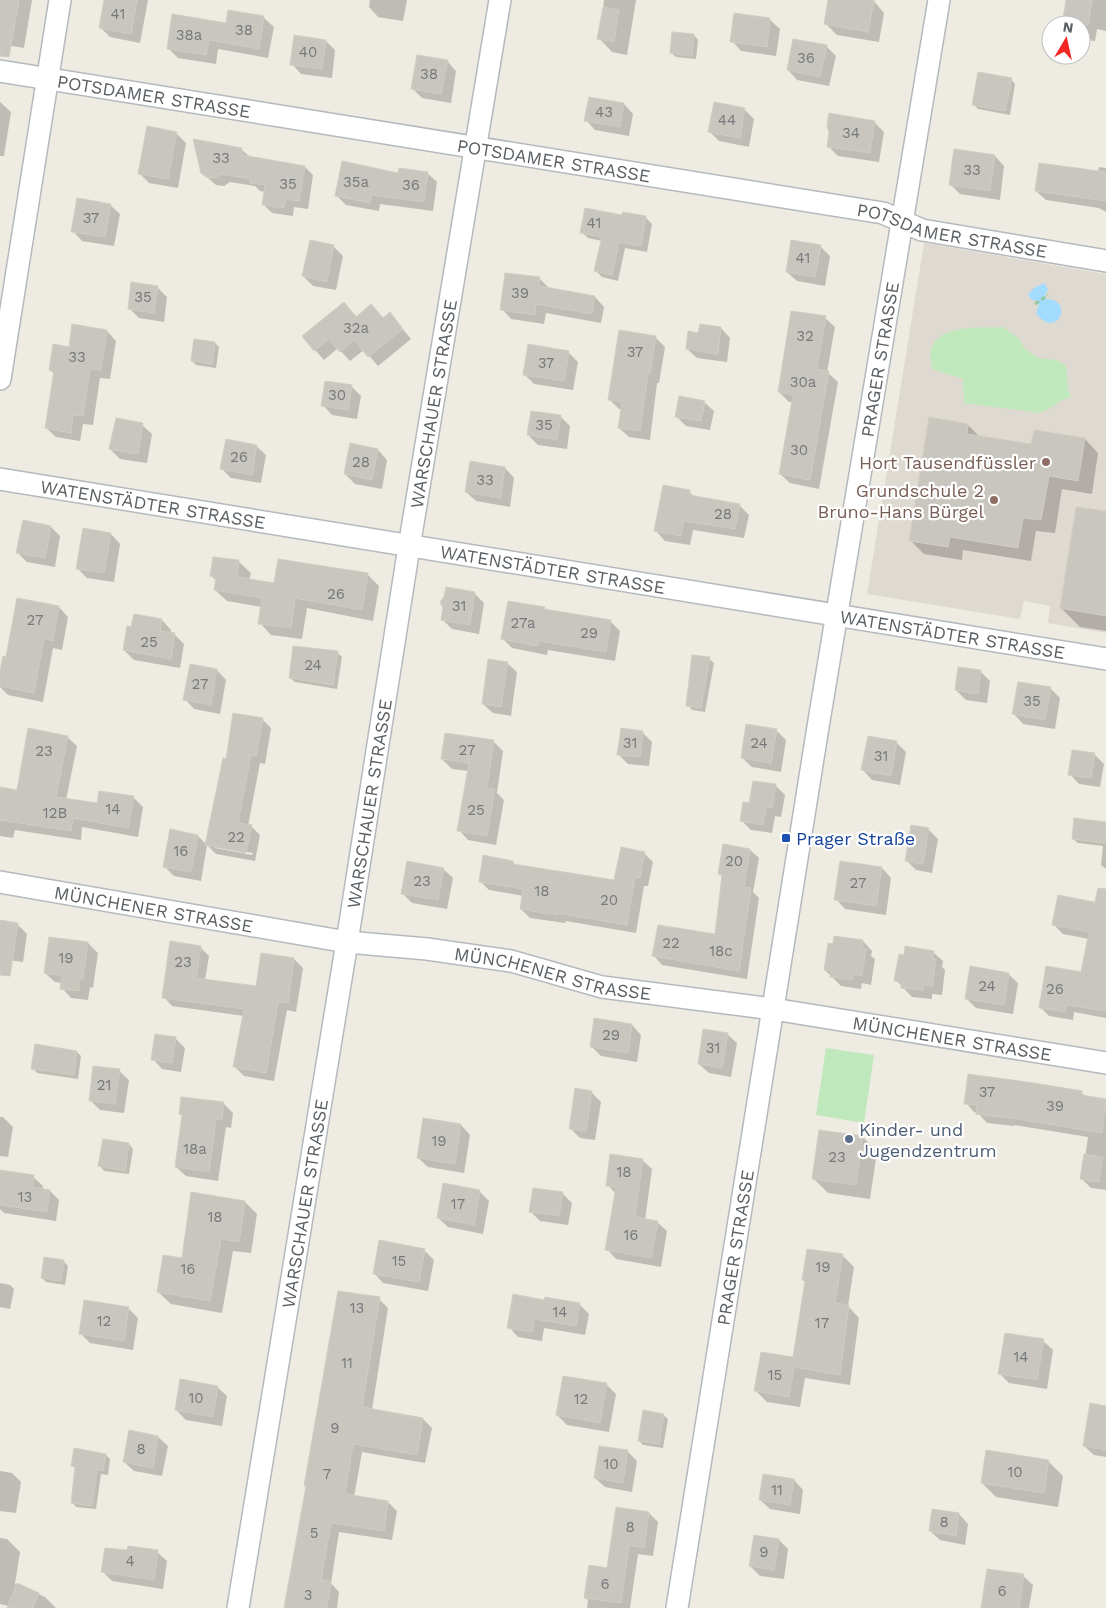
<svg xmlns="http://www.w3.org/2000/svg" width="1106" height="1608" font-family="'Work Sans',sans-serif">
<style>
.education{fill:#dfdad1}
.green{fill:#c0e8bd}
.water{fill:#a2dcff}
.shadow{fill:#0003;fill-rule:evenodd}
.building{fill:#c9c6c0;stroke:#d3ccc0}
.lines{fill:none;stroke-linecap:round;stroke-linejoin:round}
.minor-casing{stroke:#b5b9be;stroke-width:24}
.path{stroke:#96c9a1;stroke-width:3;stroke-dasharray:5 2.5;stroke-linecap:butt}
.minor{stroke:#fff;stroke-width:21}
.education-dot{fill:#8d6e63;stroke:#fff;stroke-width:2}
.transit-dot{fill:#1a4fb4;stroke:#fff;stroke-width:2}
.service-dot{fill:#5c6f8a;stroke:#fff;stroke-width:2}
.labels{text-anchor:middle;dominant-baseline:central;stroke-width:4.5;stroke-linejoin:round;paint-order:stroke}
.number-label{font-size:15px;fill:#767a7b}
.street-label{font-size:18px;fill:#5b6064;stroke:#fff}
.education-label{font-size:18px;fill:#785e54;stroke:#fff;text-anchor:end}
.transit-label{font-size:18px;fill:#164399;stroke:#fff;text-anchor:start}
.service-label{font-size:18px;fill:#4e5e75;stroke:#fff;text-anchor:start}
</style>
<rect width="100%" height="100%" fill="#eeebe2"/>
<path class="education" d="M924,243L1106,274V633L1048,623L1050,606L1024,601L1020,619L867,594Z"/>
<path class="green" d="M1003,327L1018,338L1025,349L1038,358L1057,360L1066,366L1068,389L1071,397L1061,400L1054,406L1040,413L964,403L963,379L932,369C932,363 929,354 931,349C938,324 983,328 1003,327Z
M826,1048L874,1055L864,1123L816,1115Z"/>
<path class="water" d="M1044,283L1048,289L1045,296L1046,299C1076,300 1056,341 1036,313L1039,304L1037,301L1032,300L1028,295L1034,288Z"/>
<path class="shadow" d="M0,0H32L24,48L0,44Z
M105,0H148L140,43L110,37L100,27Z
M370,0H407L403,21L378,17L369,7Z
M604,0H636L627,55L612,52L599,38Z
M830,0H873L884,13L879,42L837,35L826,24Z
M1067,0H1106V31L1097,29L1095,41L1081,39V25H1063Z
M229,12L264,18L274,27L268,58L218,49L216,64L178,58L168,48L227,25Z
M735,15L770,20L780,29L776,56L741,51L732,41Z
M673,33L694,35L698,40L696,59L676,57L671,53Z
M326,41L335,50L332,78L301,74L292,64Z
M826,46L836,56L829,86L797,80L788,70Z
M447,61L456,71L451,103L422,98L412,88Z
M1011,79L1015,84L1010,115L978,109L974,105Z
M0,102L11,112L4,156H0Z
M624,104L633,114L629,136L595,130L586,120Z
M745,110L754,119L749,147L719,141L710,132Z
M875,123L884,132L879,162L838,156L828,146Z
M176,133L186,143L178,188L149,183L140,174Z
M242,150L250,157L305,167L313,175L308,209L294,207L293,216L272,213L263,204L265,192L260,191L255,186L230,182L224,186L216,185L202,173Z
M955,151L995,156L1004,166L1000,200L960,194L950,184Z
M1099,167L1106,168V212L1099,208L1046,200L1036,191L1098,172Z
M427,173L437,182L433,211L380,204L379,211L346,205L336,195L399,174Z
M110,205L120,214L114,246L82,241L73,231Z
M623,217L646,218L652,224L647,252L625,248L618,281L602,277L596,271L602,241L588,238L582,232Z
M820,246L830,256L825,286L797,281L787,272Z
M334,247L343,256L336,290L313,286L303,276Z
M539,278L549,288L595,297L604,307L601,323L546,313L544,324L511,319L502,309Z
M157,287L167,297L164,322L139,318L129,308Z
M344,304L357,317L384,319L390,314L411,339L378,366L364,350L350,361L338,348L324,360L315,350Z
M825,318L835,327L827,372L838,382L819,489L790,483L780,474L793,402H789L779,392Z
M721,328L730,338L727,362L697,358L687,349L699,335Z
M107,331L116,341L110,379L100,378L93,425L83,424L80,441L56,437L46,428L55,375L50,370L70,348Z
M655,337L665,347L659,383H657L650,440L629,437L619,428L622,410L619,409L610,400Z
M215,343L219,347L216,368L196,365L192,361Z
M568,352L578,362L573,390L534,384L524,374Z
M351,386L361,396L357,419L332,415L323,405Z
M704,402L714,411L710,430L686,426L676,416Z
M560,416L570,426L567,449L538,445L528,435Z
M142,425L152,434L147,463L120,459L110,449Z
M968,425L980,437L1032,446L1085,439L1098,453L1092,494L1062,489L1055,533L1036,531L1031,561L963,550L962,560L924,554L910,540Z
M256,446L266,455L261,483L231,478L222,469Z
M378,450L387,460L382,489L355,484L345,474Z
M505,468L514,478L510,507L476,501L466,492Z
M689,492L695,497L739,505L749,515L744,538L693,530L690,545L665,541L656,531Z
M1106,513V631L1080,627L1061,608Z
M51,527L60,536L55,567L27,562L18,553Z
M111,534L120,544L114,582L87,578L77,568Z
M214,558L239,562L251,573L249,580L275,584L367,574L379,586L373,621L307,608L302,639L271,635L260,623L262,607L227,601L215,590L217,581L211,576Z
M475,594L484,603L479,634L452,629L442,619Z
M59,607L68,617L62,650L53,648L43,702L8,695L0,687V678Z
M544,608L547,611L610,621L620,631L615,661L548,650L547,655L512,648L503,639Z
M135,615L162,620L171,630V634L175,635L184,644L180,668L134,660L124,650Z
M337,652L342,657L337,689L295,682L290,678Z
M709,659L714,663L705,712L692,710L688,705Z
M507,663L517,672L511,716L493,713L483,704Z
M217,670L226,680L220,714L194,709L185,699Z
M980,671L990,681L987,703L966,700L956,690Z
M1050,688L1060,698L1055,729L1023,724L1014,714Z
M262,719L271,728L265,764L260,763L248,826H251L260,835L255,861L216,854L207,845L201,881L174,876L165,867L198,836L207,845L227,760ZM215,846L253,853L252,855L215,848Z
M776,730L786,740L781,772L752,767L742,758Z
M642,732L652,742L649,766L628,764L618,754Z
M67,737L77,746L66,800L98,804L133,797L143,807L138,837L82,827L81,840L15,830L13,838L0,836V788L18,791Z
M493,741L503,751L497,793L504,800L496,845L468,840L459,830L469,771L452,769L442,759Z
M896,742L906,752L900,785L872,780L863,770Z
M1094,754L1104,764L1100,787L1079,784L1070,774Z
M775,785L785,795L781,817L775,816L772,833L751,830L741,820L750,805Z
M1106,823V869L1101,865L1103,846L1078,843L1073,839Z
M928,829L938,839L932,873L916,870L907,861Z
M724,846L750,850L759,858L753,892L759,898L747,979L662,965L654,956L716,935L723,877L719,874Z
M644,853L653,862L648,886H644L636,933L566,921L565,923L530,918L521,909L524,896L489,890L480,881L513,862L516,866L615,881Z
M882,868L891,878L886,915L845,909L836,899Z
M443,869L453,878L447,909L412,903L402,893Z
M1093,903L1103,913L1106,922V1018L1074,1012L1073,1020L1049,1016L1041,1008L1082,973L1089,939L1063,934L1053,924Z
M0,921L17,924L27,934L23,962L0,959Z
M50,938L88,943L98,953L93,988L90,987L88,1000L71,998L62,988V983L55,982L45,973Z
M863,941L872,951L871,956L875,959L871,985L862,983L861,989L841,986L825,970Z
M200,947L209,956L205,980L257,987L294,959L303,968L296,1012L287,1010L274,1081L244,1076L235,1067L244,1016L172,1006L164,997Z
M933,952L943,961L942,967L945,970L942,995L932,994V999L912,997L896,980L905,956Z
M1008,974L1018,983L1013,1014L976,1008L966,998Z
M632,1025L641,1035L637,1062L601,1056L591,1046Z
M727,1034L737,1043L731,1077L709,1073L699,1064Z
M175,1038L185,1048L181,1072L162,1069L153,1059Z
M77,1052L81,1056L78,1079L37,1073L33,1068Z
M119,1071L129,1080L124,1113L100,1110L90,1100Z
M591,1092L601,1102L595,1140L580,1138L570,1128Z
M1081,1092L1086,1097L1106,1100V1190L1091,1188L1082,1179L1088,1137L1014,1125V1126L987,1123L978,1113L974,1112L966,1103Z
M223,1103L233,1113L231,1128L226,1127L218,1181L186,1176L176,1167L183,1116L181,1114Z
M0,1117H3L13,1127L8,1157L0,1156Z
M461,1125L470,1135L464,1173L428,1167L418,1158Z
M863,1137L877,1152L870,1199L828,1193L813,1178Z
M129,1144L133,1149L129,1174L104,1171L100,1166Z
M642,1160L652,1169L645,1220L657,1222L667,1231L661,1267L616,1259L607,1249L616,1194L608,1185Z
M33,1177L43,1186L42,1190L50,1191L59,1200L56,1221L4,1213L0,1209V1183Z
M479,1191L489,1201L483,1234L448,1227L438,1218Z
M562,1193L572,1203L568,1225L540,1221L530,1211Z
M245,1202L257,1214L251,1253L233,1251L222,1313L171,1304L158,1292L183,1260Z
M424,1250L434,1260L428,1291L383,1283L374,1273Z
M843,1256L854,1267L848,1306L859,1318L850,1385L805,1378L800,1407L767,1402L756,1391L794,1359L806,1283L804,1280Z
M63,1261L68,1266L65,1285L46,1282L42,1278Z
M0,1283L10,1285L14,1289L10,1309L0,1307Z
M379,1299L388,1308L372,1410L423,1419L432,1428L425,1463L362,1452L354,1497L388,1502L397,1511L392,1540L339,1532L331,1583L339,1592L337,1608H286Z
M545,1301L579,1304L589,1314L585,1335L544,1328L542,1341L518,1337L509,1327Z
M128,1308L138,1318L133,1350L90,1343L81,1334Z
M1043,1341L1053,1350L1047,1389L1009,1383L1000,1374Z
M606,1384L616,1394L609,1432L567,1425L557,1415Z
M217,1387L227,1396L222,1426L186,1420L176,1410Z
M1106,1407V1457L1094,1455L1084,1446Z
M663,1415L668,1419L663,1448L643,1445L639,1441Z
M130,1432L158,1437L168,1446L162,1476L134,1471L124,1462Z
M627,1451L637,1461L632,1492L605,1487L595,1478Z
M106,1455L110,1459L108,1475L101,1474L96,1509L76,1507L72,1502L76,1469L72,1465Z
M1048,1461L1063,1476L1058,1507L996,1497L982,1483Z
M0,1471L12,1473L21,1482L16,1513L0,1511Z
M794,1480L803,1490L800,1514L770,1509L760,1500Z
M933,1510L959,1514L968,1524L965,1545L940,1540L930,1531Z
M649,1513L658,1522L653,1556L638,1554L630,1608H587L588,1600L585,1598L608,1569Z
M0,1538L7,1539L20,1552L15,1584L45,1597L56,1608H11L9,1606L0,1604Z
M779,1540L788,1549L784,1579L760,1576L750,1566Z
M157,1552L167,1561L163,1589L112,1581L103,1572Z
M1023,1576L1033,1585L1029,1608H982Z"/>
<path class="building" d="M0,0H19L9,57L0,56Z
M104,0H137L131,34L99,28Z
M828,0H874L868,32L824,24Z
M1066,0H1092L1088,25H1062Z
M603,7L619,10L614,42L597,39Z
M228,10L264,16L259,49L209,40L206,55L167,49L172,14L226,23Z
M734,13L770,18L767,47L730,42Z
M672,32L694,34L692,56L670,53Z
M294,35L326,40L322,69L290,65Z
M793,39L827,45L820,77L787,70Z
M417,55L448,60L441,94L411,89Z
M978,72L1012,78L1005,111L972,105Z
M589,97L624,103L620,127L584,121Z
M714,102L745,108L740,138L708,132Z
M829,113L875,121L870,153L827,147L829,132L827,126Z
M147,126L177,132L168,179L138,174Z
M193,139L242,148V155L305,166L299,201L286,199L284,208L262,205L265,185L250,183L251,179L221,174L215,178L206,177L201,173Z
M954,149L995,155L990,191L949,185Z
M342,161L398,173L399,168L428,172L424,202L371,195L370,203L335,196Z
M1039,163L1106,172V201L1035,191Z
M77,198L111,204L105,237L71,232Z
M585,208L622,215L623,212L646,216L641,246L619,242L612,275L594,271L602,237L580,233Z
M310,240L334,245L327,282L302,276Z
M791,240L821,245L815,277L786,272Z
M505,273L540,277L539,286L595,296L592,314L536,304L535,315L500,310Z
M131,282L158,286L154,313L128,309Z
M344,302L356,317L371,304L383,318L390,312L403,329L368,357L354,340L340,352L329,339L314,351L302,336Z
M791,311L826,316L817,369L829,371L810,480L779,474L793,395L778,392Z
M72,324L107,330L101,370L90,369L83,416L73,415L71,433L45,428L54,371L49,370L53,344L69,347Z
M700,324L721,327L718,354L686,349L688,331L698,333Z
M619,330L656,336L650,374H648L640,431L618,428L622,402L608,400Z
M194,339L215,342L212,364L191,361Z
M528,344L569,351L564,381L523,375Z
M325,381L352,385L348,410L321,406Z
M679,396L705,401L701,421L675,417Z
M531,411L561,415L557,440L527,435Z
M929,417L968,424L967,434L1031,444L1034,430L1085,438L1078,481L1049,476L1041,520L1023,518L1018,548L950,537L948,547L909,541Z
M116,418L143,423L138,454L109,449Z
M226,439L257,445L252,475L220,469Z
M350,443L378,449L372,480L344,474Z
M470,461L505,467L501,498L465,492Z
M663,485L690,490L689,495L740,504L735,529L684,521L681,536L654,531Z
M1076,507L1106,511V616L1060,608Z
M23,520L51,526L45,558L16,553Z
M83,528L111,533L104,573L76,569Z
M213,557L239,560L237,577L274,583L278,559L368,573L362,610L295,598L291,628L258,624L262,598L214,590L216,577L210,576Z
M446,587L475,592L470,625L441,620L443,608L440,602L444,597Z
M17,598L59,606L53,641L44,639L34,693L0,686V671L3,656L6,657Z
M508,601L545,607L544,609L611,620L606,652L539,641L538,646L501,639Z
M134,614L162,619L160,631L175,633L171,659L123,650L127,626L131,627Z
M293,646L338,651L333,685L289,678Z
M692,655L710,657L701,708L686,706Z
M488,659L508,662L501,707L482,704Z
M190,664L217,669L211,705L183,700Z
M958,667L981,670L978,694L955,690Z
M1018,682L1051,687L1045,720L1012,714Z
M233,713L263,718L256,756L251,755L238,823L252,825L246,853L205,845L223,758L226,759Z
M746,724L777,729L771,763L741,758Z
M28,728L68,736L56,797L97,803L99,791L134,796L128,828L73,818L71,831L0,820V787L17,790Z
M621,728L643,731L640,757L617,755Z
M445,733L494,740L487,788L495,789L487,836L457,831L469,763L441,759Z
M868,736L897,741L891,776L861,770Z
M1072,750L1095,753L1091,778L1068,775Z
M753,781L776,784L772,808L766,807L763,825L740,821L743,802L749,803Z
M1074,818L1106,822V843L1072,839Z
M911,825L929,828L923,864L905,861Z
M170,829L198,835L191,872L163,867Z
M723,844L750,849L744,887L751,888L739,971L652,956L658,925L715,934L722,875L718,874Z
M621,847L645,852L640,878H635L627,925L557,913V915L520,909L523,889L479,882L483,855L513,861V864L614,880Z
M407,861L444,868L438,900L401,894Z
M840,861L882,867L876,906L834,900Z
M1098,888L1106,889V1011L1066,1005L1065,1012L1039,1008L1046,966L1081,972L1089,932L1052,925L1058,895L1094,902V906Z
M0,920L18,923L10,976L0,975Z
M834,936L863,940L862,948L866,949L862,976L853,974L852,980L830,977L831,971L824,970L828,943L833,944Z
M49,937L88,942L83,979L80,978L79,991L60,989L62,976L44,973Z
M170,941L201,946L196,978L256,986L261,953L294,958L288,1003L278,1002L266,1073L233,1067L244,1009L162,998Z
M905,946L934,951L932,959H936L932,987L923,985V990L901,988L902,982L894,981L899,954L904,955Z
M970,966L1009,973L1004,1005L965,999Z
M594,1018L632,1024L628,1053L590,1047Z
M703,1029L728,1033L722,1068L698,1064Z
M155,1034L176,1037L172,1063L151,1060Z
M35,1044L77,1051L74,1075L31,1069Z
M93,1066L120,1069L115,1104L89,1101Z
M968,1074L1034,1083L1082,1091L1081,1095L1106,1099L1102,1133L1005,1117V1118L976,1114L977,1105L964,1104Z
M575,1088L592,1091L586,1131L569,1129Z
M181,1097L224,1102L222,1119H216L209,1172L175,1167L182,1115L179,1114Z
M423,1118L461,1124L455,1164L417,1158Z
M819,1130L863,1136L856,1185L812,1179Z
M103,1139L129,1143L125,1171L98,1166Z
M610,1154L643,1159L635,1217L658,1221L651,1258L605,1250L616,1187L606,1186Z
M1084,1154L1103,1157L1099,1182L1080,1179Z
M0,1170L34,1175L32,1187L50,1190L47,1212L0,1205Z
M443,1183L480,1190L474,1225L437,1218Z
M533,1188L563,1192L559,1216L529,1212Z
M191,1192L245,1201L239,1242L221,1239L210,1301L157,1292L163,1255L182,1258Z
M379,1240L425,1249L419,1282L373,1274Z
M807,1249L843,1254L835,1303L849,1305L840,1375L794,1367L789,1397L754,1391L761,1352L793,1357L805,1281L802,1280Z
M44,1257L64,1260L61,1281L41,1278Z
M338,1291L380,1297L362,1407L423,1418L417,1455L353,1444L345,1494L388,1501L384,1531L331,1523L321,1580L331,1581L327,1608H284L306,1486H304Z
M513,1294L544,1300L545,1297L580,1303L576,1326L534,1319L532,1332L507,1328Z
M84,1300L129,1307L124,1341L79,1334Z
M1005,1333L1044,1339L1037,1380L998,1374Z
M563,1376L607,1383L600,1423L556,1415Z
M180,1379L218,1386L213,1417L175,1410Z
M1090,1403L1106,1406V1450L1083,1446Z
M643,1410L664,1414L659,1444L638,1441Z
M129,1430L158,1436L153,1468L123,1462Z
M599,1446L628,1450L623,1483L594,1478Z
M74,1448L106,1454L103,1471L97,1470L92,1506L71,1503L75,1467L71,1466Z
M986,1450L1049,1460L1044,1493L981,1483Z
M763,1474L794,1479L790,1505L759,1500Z
M616,1507L649,1512L644,1548L629,1545L621,1603L584,1598L589,1565L607,1568Z
M932,1509L959,1513L956,1536L929,1531Z
M754,1535L779,1539L774,1570L749,1566Z
M128,1546L158,1550L154,1580L101,1572L105,1548L127,1550Z
M987,1569L1024,1574L1019,1608H981Z
M17,1583L39,1593L33,1608H7Z"/>
<g class="lines">
<defs>
<g id="minor">
<path id="s1" d="M0,71L883,213L922,230L1106,261"/>
<path d="M0,379L60,0"/>
<path id="s2" d="M0,479L1106,659"/>
<path id="s3" d="M0,882L347,942L427,949L511,961L602,987L773,1009L1106,1063"/>
<path id="s4" d="M238,1608L347,942L409,547L500,0"/>
<path id="s5" d="M677,1608L818,727L939,0"/>
</g>
</defs>
<use href="#minor" class="minor-casing"/>
<path class="path" d="M1035,304L1048,295
M877,492L916,498"/>
<use href="#minor" class="minor"/>
</g>
<g class="education-dot">
<circle cx="1046" cy="462" r="5"/>
<circle cx="994" cy="500" r="5"/>
</g>
<rect class="transit-dot" x="781" y="833" width="10" height="10" rx="2.5"/>
<circle class="service-dot" cx="849" cy="1139" r="5"/>
<g class="labels">
<g class="number-label">
<text x="118" y="14">41</text>
<text x="244" y="30">38</text>
<text x="189" y="35">38a</text>
<text x="308" y="52">40</text>
<text x="806" y="58">36</text>
<text x="429" y="74">38</text>
<text x="604" y="112">43</text>
<text x="727" y="120">44</text>
<text x="851" y="133">34</text>
<text x="221" y="158">33</text>
<text x="972" y="170">33</text>
<text x="356" y="182">35a</text>
<text x="288" y="184">35</text>
<text x="411" y="185">36</text>
<text x="91" y="218">37</text>
<text x="594" y="223">41</text>
<text x="803" y="258">41</text>
<text x="520" y="293">39</text>
<text x="143" y="297">35</text>
<text x="356" y="328">32a</text>
<text x="805" y="336">32</text>
<text x="635" y="352">37</text>
<text x="77" y="357">33</text>
<text x="546" y="363">37</text>
<text x="803" y="382">30a</text>
<text x="337" y="395">30</text>
<text x="544" y="425">35</text>
<text x="799" y="450">30</text>
<text x="239" y="457">26</text>
<text x="361" y="462">28</text>
<text x="485" y="480">33</text>
<text x="723" y="514">28</text>
<text x="336" y="594">26</text>
<text x="459" y="606">31</text>
<text x="35" y="620">27</text>
<text x="523" y="623">27a</text>
<text x="589" y="633">29</text>
<text x="149" y="642">25</text>
<text x="313" y="665">24</text>
<text x="200" y="684">27</text>
<text x="1032" y="701">35</text>
<text x="630" y="743">31</text>
<text x="759" y="743">24</text>
<text x="467" y="750">27</text>
<text x="44" y="751">23</text>
<text x="881" y="756">31</text>
<text x="113" y="809">14</text>
<text x="476" y="810">25</text>
<text x="55" y="813">12B</text>
<text x="236" y="837">22</text>
<text x="181" y="851">16</text>
<text x="734" y="861">20</text>
<text x="422" y="881">23</text>
<text x="858" y="883">27</text>
<text x="542" y="891">18</text>
<text x="609" y="900">20</text>
<text x="671" y="943">22</text>
<text x="721" y="951">18c</text>
<text x="66" y="958">19</text>
<text x="183" y="962">23</text>
<text x="987" y="986">24</text>
<text x="1055" y="989">26</text>
<text x="611" y="1035">29</text>
<text x="713" y="1048">31</text>
<text x="104" y="1085">21</text>
<text x="987" y="1092">37</text>
<text x="1055" y="1106">39</text>
<text x="439" y="1141">19</text>
<text x="195" y="1149">18a</text>
<text x="837" y="1157">23</text>
<text x="624" y="1172">18</text>
<text x="25" y="1197">13</text>
<text x="458" y="1204">17</text>
<text x="215" y="1217">18</text>
<text x="631" y="1235">16</text>
<text x="399" y="1261">15</text>
<text x="823" y="1267">19</text>
<text x="188" y="1269">16</text>
<text x="357" y="1308">13</text>
<text x="560" y="1312">14</text>
<text x="104" y="1321">12</text>
<text x="822" y="1323">17</text>
<text x="1021" y="1357">14</text>
<text x="347" y="1363">11</text>
<text x="775" y="1375">15</text>
<text x="196" y="1398">10</text>
<text x="581" y="1399">12</text>
<text x="335" y="1428">9</text>
<text x="141" y="1449">8</text>
<text x="611" y="1464">10</text>
<text x="1015" y="1472">10</text>
<text x="327" y="1474">7</text>
<text x="777" y="1490">11</text>
<text x="944" y="1522">8</text>
<text x="630" y="1527">8</text>
<text x="314" y="1533">5</text>
<text x="764" y="1552">9</text>
<text x="130" y="1561">4</text>
<text x="605" y="1584">6</text>
<text x="1002" y="1591">6</text>
<text x="308" y="1595">3</text>
</g>
<g class="street-label">
<text stroke="none"><textPath href="#s1" startOffset="156">POTSDAMER STRASSE</textPath></text>
<text stroke="none"><textPath href="#s1" startOffset="561">POTSDAMER STRASSE</textPath></text>
<text stroke="none"><textPath href="#s1" startOffset="966">POTSDAMER STRASSE</textPath></text>
<text stroke="none"><textPath href="#s5" startOffset="1265">PRAGER STRASSE</textPath></text>
<text stroke="none"><textPath href="#s4" startOffset="1220">WARSCHAUER STRASSE</textPath></text>
<text stroke="none"><textPath href="#s2" startOffset="155">WATENSTÄDTER STRASSE</textPath></text>
<text stroke="none"><textPath href="#s2" startOffset="560">WATENSTÄDTER STRASSE</textPath></text>
<text stroke="none"><textPath href="#s2" startOffset="965">WATENSTÄDTER STRASSE</textPath></text>
<text stroke="none"><textPath href="#s4" startOffset="815">WARSCHAUER STRASSE</textPath></text>
<text stroke="none"><textPath href="#s3" startOffset="156">MÜNCHENER STRASSE</textPath></text>
<text stroke="none"><textPath href="#s3" startOffset="561">MÜNCHENER STRASSE</textPath></text>
<text stroke="none"><textPath href="#s3" startOffset="966">MÜNCHENER STRASSE</textPath></text>
<text stroke="none"><textPath href="#s4" startOffset="410">WARSCHAUER STRASSE</textPath></text>
<text stroke="none"><textPath href="#s5" startOffset="365">PRAGER STRASSE</textPath></text>
</g>
<g class="education-label">
<text x="1036" y="462">Hort Tausendfüssler</text>
<text x="984" y="490">Grundschule 2<tspan x="984" dy="21">Bruno-Hans Bürgel</tspan></text>
</g>
<g class="transit-label">
<text x="796" y="838">Prager Straße</text>
</g>
<g class="service-label">
<text x="859" y="1129">Kinder- und<tspan x="859" dy="21">Jugendzentrum</tspan></text>
</g>
</g>
<g transform="translate(1066 40) rotate(9)"><circle r="24" fill="#ffffff" stroke="#bdbfc1"/>
<path d="M0-4L9 19L0 12L-9 19Z" fill="#f32724"/>
<text y="-8" font-size="14" font-weight="bold" text-anchor="middle" fill="#5b6064">N</text>
</g>
</svg>
